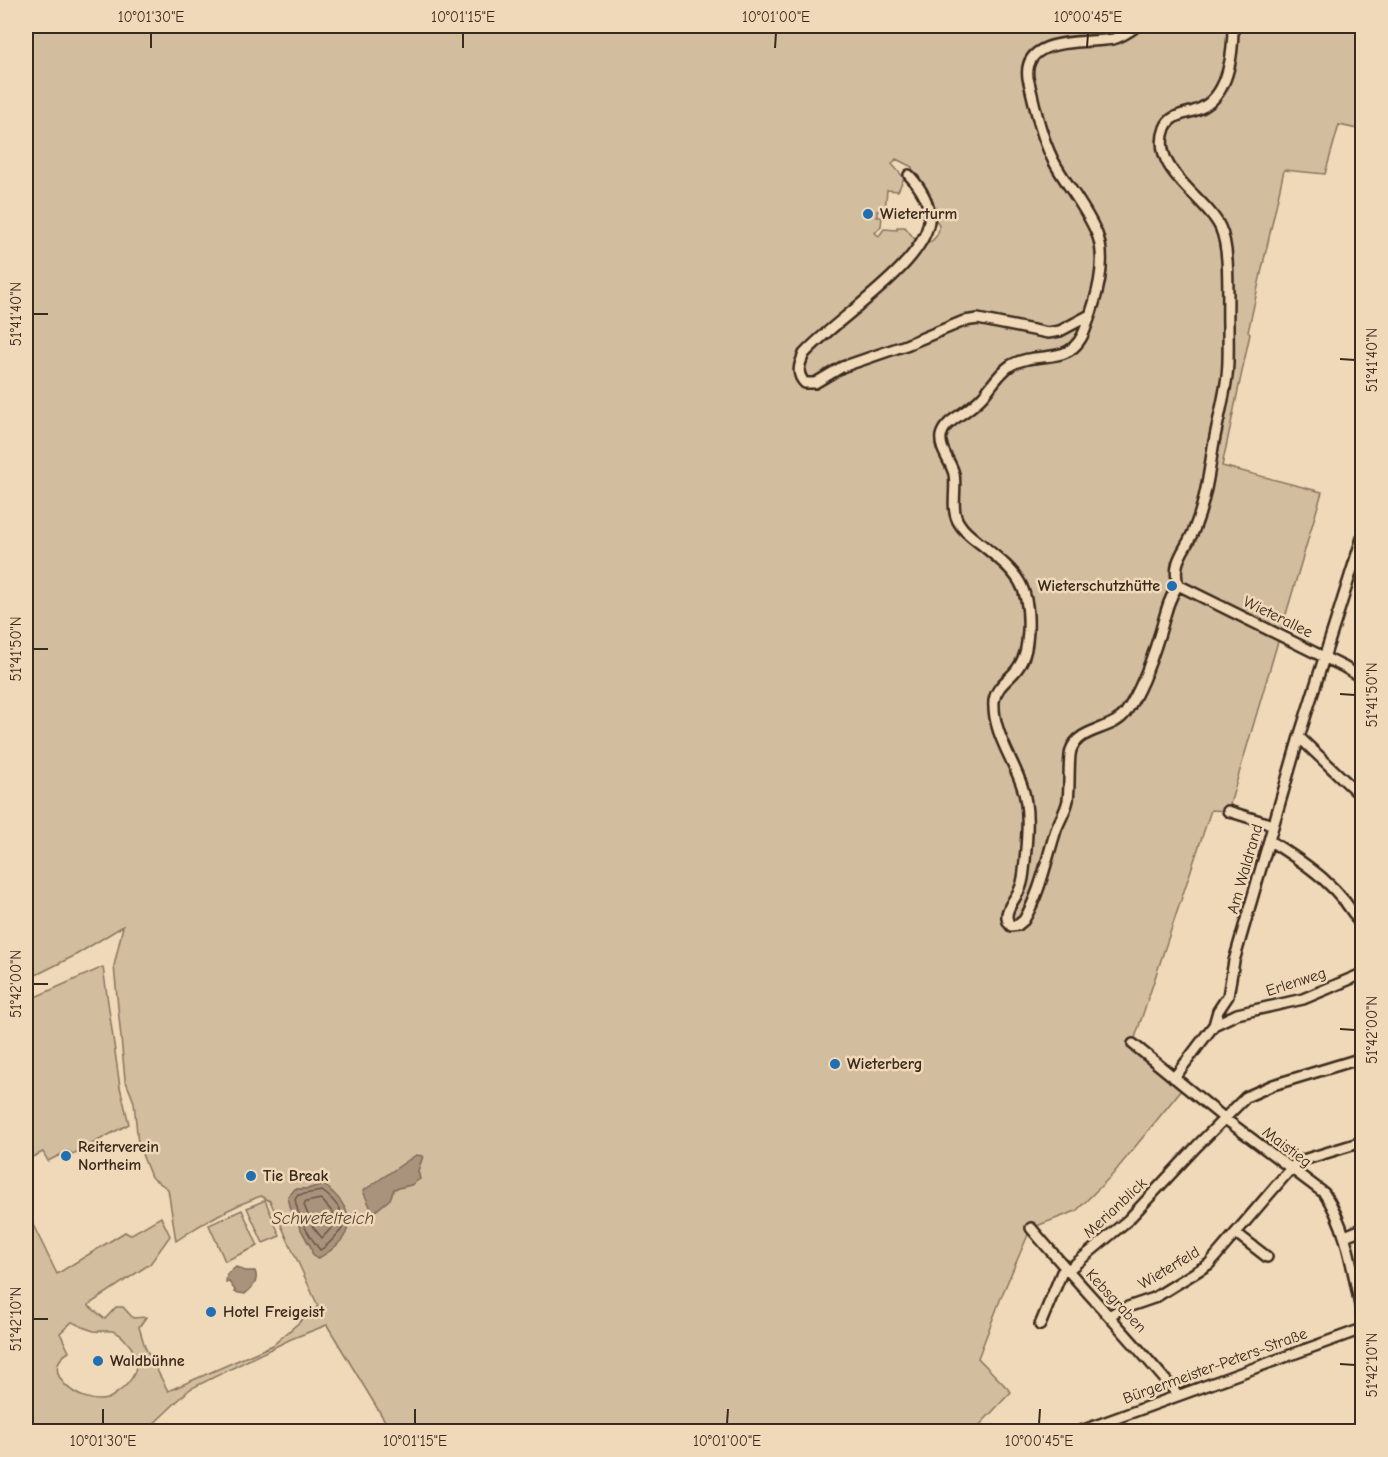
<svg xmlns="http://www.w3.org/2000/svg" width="1388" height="1457" font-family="'Comic Neue',sans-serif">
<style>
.green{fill:#d2bd9f;stroke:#86745e;stroke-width:1.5;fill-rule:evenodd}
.water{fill:#a9937c;stroke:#7d6956;stroke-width:1.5}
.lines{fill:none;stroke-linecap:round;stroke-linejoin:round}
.shore{stroke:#675444;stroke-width:1.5}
.street-casing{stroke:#3b2a1e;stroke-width:14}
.street{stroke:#f0d9b8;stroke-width:9}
.ticks{fill:none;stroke:#3b2a1e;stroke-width:2}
.poi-dot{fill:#1f6fb2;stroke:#f0d9b8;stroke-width:2}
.labels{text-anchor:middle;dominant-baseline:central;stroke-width:5;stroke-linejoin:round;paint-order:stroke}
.poi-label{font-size:16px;font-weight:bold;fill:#3b2a1e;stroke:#f0d9b8;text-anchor:start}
.street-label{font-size:16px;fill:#3b2a1e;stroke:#f0d9b8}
.water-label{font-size:18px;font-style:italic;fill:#564436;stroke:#f0d9b8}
.neatline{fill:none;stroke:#3b2a1e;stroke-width:2}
.ticks-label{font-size:15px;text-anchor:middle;fill:#3b2a1e}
</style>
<rect width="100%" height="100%" fill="#f0d9b8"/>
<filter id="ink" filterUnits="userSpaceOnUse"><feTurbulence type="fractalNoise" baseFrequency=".0167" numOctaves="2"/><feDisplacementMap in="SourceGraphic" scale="12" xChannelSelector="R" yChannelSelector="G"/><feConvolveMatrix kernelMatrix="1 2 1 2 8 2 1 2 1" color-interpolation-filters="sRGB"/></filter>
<g filter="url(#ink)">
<path class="green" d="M26,26H1362V130L1339,125L1325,174L1284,170L1248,332L1250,334L1222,466L1322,492L1228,811L1211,810L1133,1044L1182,1089L1113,1174L1076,1211L1031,1228L1002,1295L978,1358L1011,1392L974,1431H391L327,1325L291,1339L190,1389L146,1431H26V1210L57,1274L125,1232L130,1235L161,1217L170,1236L150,1264L88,1305L105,1319L116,1307H123L133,1318L146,1317L139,1327L145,1347L168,1391L273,1345L318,1306L270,1201L261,1196C230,1207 203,1222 176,1241L168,1189L151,1177L138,1144L134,1102L125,1079L114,966L123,926L74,956L26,980ZM896,159L912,167L913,173L939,226C939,238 931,242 921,247L905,227H897V230L884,229L879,236L875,233L881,226L882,217H877V211H885L887,190L898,191L904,178L892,164ZM323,1184L336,1243L330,1251L311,1247C297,1226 297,1214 295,1189H308ZM72,1322C79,1325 86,1329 94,1331C99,1332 106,1330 112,1331C118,1332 123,1337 127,1342C141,1357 139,1375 122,1389C118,1392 113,1397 107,1399C78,1406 37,1370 69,1352L60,1333Z
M103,967L120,1087L129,1124L73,1154L68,1151L48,1161L43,1152L26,1160V1001Z
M265,1200L280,1236L263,1243L247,1208Z
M242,1210L258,1246L225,1261L209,1225Z"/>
<path class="water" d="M416,1155L423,1156L418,1171L420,1179L411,1185L394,1189L390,1199L373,1213L363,1191Z
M323,1184C359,1212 357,1237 317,1259L312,1253L311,1247L292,1214L288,1197L295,1189H308Z
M236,1267L245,1271H255C259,1281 253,1287 245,1294L234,1292L235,1290L229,1282L226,1283L227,1274Z"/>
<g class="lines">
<path class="shore" d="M322,1191C332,1198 346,1212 343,1226C342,1231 337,1234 334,1238C329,1243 326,1247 320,1250C309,1236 298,1217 295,1199L298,1195Z
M321,1199L333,1213L335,1224L322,1238L313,1227L304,1205L306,1202Z"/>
<defs>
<path id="street" d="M1137,26C1130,31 1122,37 1113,39C1087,44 1022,35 1028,78C1035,106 1040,134 1053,160C1066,185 1086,207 1097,234C1108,262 1096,300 1086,327C1072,369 1039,349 1011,365C1000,372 992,385 984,395C976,404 966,411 957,417C950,422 943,427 941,436C939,450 951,461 954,474C957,489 950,510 959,523C964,532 973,538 981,544C1016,573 1030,582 1028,631C1027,645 1026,657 1017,669C1010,679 996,686 994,701C992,731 1013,759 1022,786C1030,809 1027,837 1025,861C1024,869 1024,878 1021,886C1017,899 999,913 1011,926L1018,925L1024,920C1041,891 1046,861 1056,830C1060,819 1066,811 1068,800C1070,786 1068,759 1071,750C1079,727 1113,731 1126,712C1141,690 1151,662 1159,636C1165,618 1167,601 1178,585
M909,175C920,187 931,204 929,221C923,266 835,319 804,354C799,365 796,374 805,383H815L842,367L906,345L964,321L978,319L1048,333L1060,331L1090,315
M1178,585C1171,559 1187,550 1195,527C1205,502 1209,474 1213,447C1217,424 1224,400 1227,376C1229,359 1228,342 1228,326C1227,299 1231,250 1220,227C1205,196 1149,169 1165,128C1171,112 1190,115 1203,107C1229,93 1233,52 1233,26
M1178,585L1344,667L1362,678
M1299,737L1362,797
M1228,811L1273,825
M1270,841C1307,864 1342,888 1362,928
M1214,1025L1237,1014L1303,999L1362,974
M1133,1044L1224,1118L1324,1193C1348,1228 1353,1274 1362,1315
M1174,1078L1214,1025L1218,1011L1228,996L1234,961L1299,737L1362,538
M1031,1228C1079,1285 1131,1338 1178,1395
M1236,1233L1267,1257
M1345,1236L1362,1229
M1109,1316L1119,1310L1154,1298L1209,1264L1293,1166L1303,1160L1362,1142
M1040,1325L1062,1272L1067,1271L1128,1220L1197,1146L1246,1097L1273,1085L1362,1058
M1078,1432L1362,1329"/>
</defs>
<use href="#street" class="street-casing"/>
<use href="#street" class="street"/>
</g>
</g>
<path class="ticks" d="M151,48V33M463,48V33M775,48L776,33M1087,48L1088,33M33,314H48M1340,359L1355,360M33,649H48M1340,694L1355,695M33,984H48M1340,1029L1355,1030M33,1319H48M1340,1364L1355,1365M103,1424V1409M415,1424V1409M727,1424L728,1409M1039,1424L1040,1409"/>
<g class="poi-dot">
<circle cx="868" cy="214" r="6"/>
<circle cx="1172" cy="586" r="6"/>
<circle cx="835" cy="1064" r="6"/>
<circle cx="66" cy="1156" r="6"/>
<circle cx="251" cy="1176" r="6"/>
<circle cx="211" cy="1312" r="6"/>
<circle cx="98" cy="1361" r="6"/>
</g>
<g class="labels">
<g class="poi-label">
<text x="880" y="214">Wieterturm</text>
<text x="1160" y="586" text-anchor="end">Wieterschutzhütte</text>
<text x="847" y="1064">Wieterberg</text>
<text x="78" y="1147">Reiterverein<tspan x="78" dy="18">Northeim</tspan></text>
<text x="263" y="1176">Tie Break</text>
<text x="223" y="1312">Hotel Freigeist</text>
<text x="110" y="1361">Waldbühne</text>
</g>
<g class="street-label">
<text transform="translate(1278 617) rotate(26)">Wieterallee</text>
<text transform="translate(1245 869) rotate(-74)">Am Waldrand</text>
<text transform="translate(1296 982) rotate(-18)">Erlenweg</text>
<text transform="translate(1287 1147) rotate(37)">Maistieg</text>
<text transform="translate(1115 1208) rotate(-43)">Merianblick</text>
<text transform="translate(1169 1268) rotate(-31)">Wieterfeld</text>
<text transform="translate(1116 1301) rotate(47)">Kebsgraben</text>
<text transform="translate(1215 1366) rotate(-20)">Bürgermeister-Peters-Straße</text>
</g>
<g class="water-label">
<text x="323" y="1218">Schwefelteich</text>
</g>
</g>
<rect width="1388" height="1457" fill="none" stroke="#f0d9b8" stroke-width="66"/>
<rect x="33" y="33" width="1322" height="1391" class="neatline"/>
<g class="ticks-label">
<text x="151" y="22">10°01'30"E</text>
<text x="463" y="22">10°01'15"E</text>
<text x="776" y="22">10°01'00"E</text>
<text x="1088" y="22">10°00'45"E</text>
<text transform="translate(16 314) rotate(-90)" y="5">51°41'40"N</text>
<text transform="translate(1372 360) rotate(-90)" y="5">51°41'40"N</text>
<text transform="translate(16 649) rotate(-90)" y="5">51°41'50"N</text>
<text transform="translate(1372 695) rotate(-90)" y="5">51°41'50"N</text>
<text transform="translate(16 984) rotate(-90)" y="5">51°42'00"N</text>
<text transform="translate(1372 1030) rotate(-90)" y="5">51°42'00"N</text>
<text transform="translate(16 1319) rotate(-90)" y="5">51°42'10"N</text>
<text transform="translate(1372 1365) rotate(-90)" y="5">51°42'10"N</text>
<text x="103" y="1446">10°01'30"E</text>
<text x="415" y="1446">10°01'15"E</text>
<text x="727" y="1446">10°01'00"E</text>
<text x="1039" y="1446">10°00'45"E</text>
</g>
</svg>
